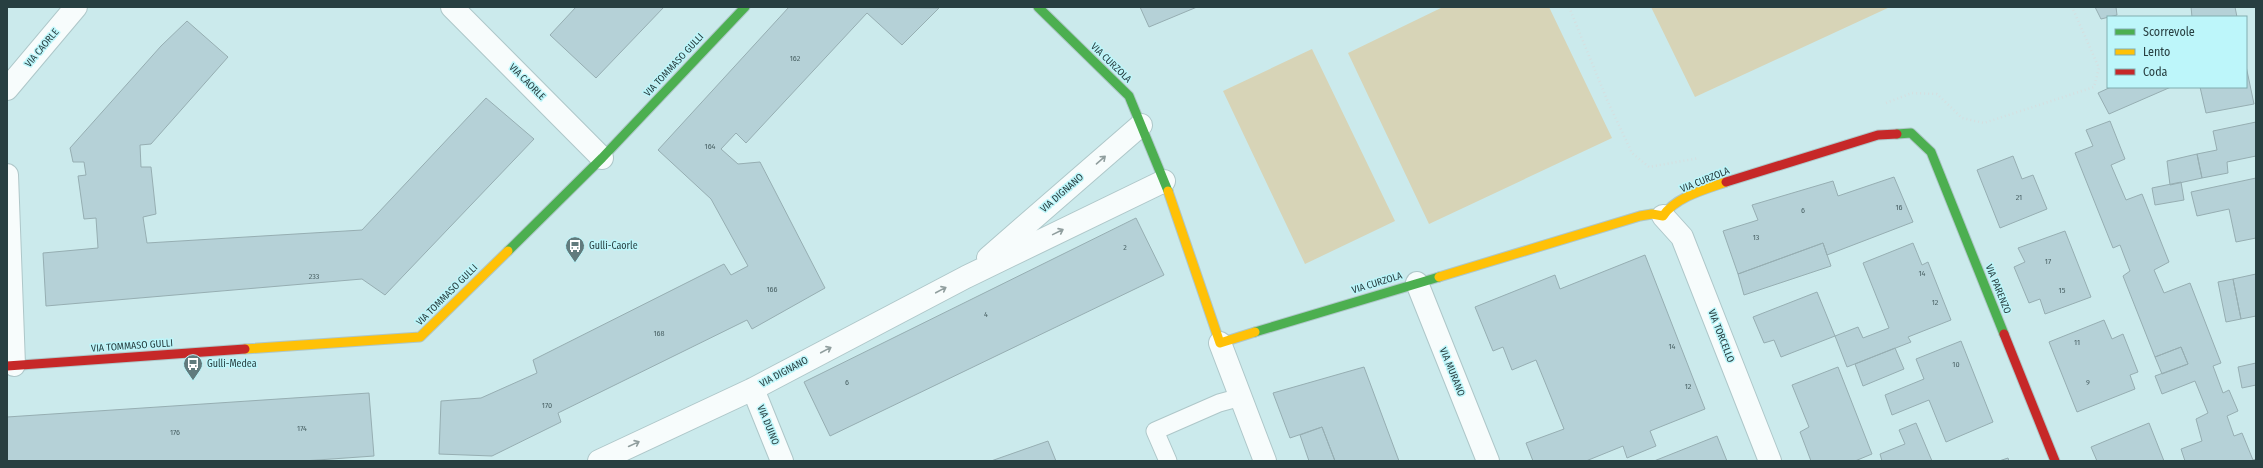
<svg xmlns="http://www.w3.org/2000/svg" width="2263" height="468" font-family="'Fira Sans Condensed',sans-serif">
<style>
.green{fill:#d7d4b7}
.building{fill:#b5d1d7;stroke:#96aeb2}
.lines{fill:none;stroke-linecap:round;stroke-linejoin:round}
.lane-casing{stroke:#aec7c9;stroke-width:19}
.street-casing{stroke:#aec7c9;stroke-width:24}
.fast-casing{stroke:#aec7c9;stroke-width:11}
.slow-casing{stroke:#aec7c9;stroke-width:11}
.jam-casing{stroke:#aec7c9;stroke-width:11}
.path{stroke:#d5dfe0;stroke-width:2.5;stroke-dasharray:1 3;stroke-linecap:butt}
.lane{stroke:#f7fcfc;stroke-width:17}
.street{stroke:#f7fcfc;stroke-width:22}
.fast{stroke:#4caf50;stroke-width:9}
.slow{stroke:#ffc107;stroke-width:9}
.jam{stroke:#c62828;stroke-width:9}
.oneway{stroke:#909e9e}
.labels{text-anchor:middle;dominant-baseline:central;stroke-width:3;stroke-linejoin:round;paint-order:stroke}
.number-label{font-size:8px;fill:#4c6467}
.street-label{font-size:10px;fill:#283f41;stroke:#bdf6fa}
.poi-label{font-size:10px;fill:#283f41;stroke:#bdf6fa;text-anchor:start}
</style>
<rect width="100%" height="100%" fill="#cbeaec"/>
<path class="green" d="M1443,7H1549L1612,138L1429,224L1348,53Z
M1651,7H1890L1695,97Z
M1312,49L1395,221L1305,264L1223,91Z"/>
<path class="building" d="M576,7H664L596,78L550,35Z
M789,7L939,8L902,45L867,13L746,143L736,133L721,149L738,164L760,162L825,288L752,329L747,320L558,413L561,422L492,456L439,454L441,401L481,398L537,373L533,360L724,264L731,275L748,266L711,199L658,150Z
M1140,7H1197L1149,27Z
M2095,7H2116L2117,15L2101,19Z
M2191,7H2235L2237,17H2192Z
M187,21L228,57L151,144L140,145L141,167H151L156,214L143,217L147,243L362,230L486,98L534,139L385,295L362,279L46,306L43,253L98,248L96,218L84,219L78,176L86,175L84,162H73L70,148L161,46Z
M2246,66L2254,104L2206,113L2200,87H2246Z
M2111,87H2171L2109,114L2098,93Z
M2110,121L2125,159L2111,165L2126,200L2142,194L2169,262L2154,270L2164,293L2190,283L2221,363L2213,366L2223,393L2229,390L2238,411L2227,416L2234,436L2242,433L2253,460L2256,459V461H2185L2181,449L2202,441L2196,419L2208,413L2195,381L2162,394L2155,376L2188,364L2181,347L2155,357L2123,276L2130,271L2120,245L2113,248L2075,153L2093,146L2086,130Z
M2256,122V156L2227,162L2228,173L2202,178L2197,154L2217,150L2213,131Z
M2197,154L2202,178L2170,185L2167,161Z
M2013,156L2022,179L2033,175L2047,209L2000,228L1977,170Z
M1894,177L1913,222L1827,255L1823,243L1738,274L1723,231L1758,220L1752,205L1833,181L1838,196Z
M2256,178V238L2236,242L2229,209L2197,216L2191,192Z
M2181,182L2184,200L2155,205L2152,188Z
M1136,218L1164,275L830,436L804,382Z
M2065,231L2091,297L2045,314L2040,299L2029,303L2014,267L2025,262L2018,248Z
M1823,243L1831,266L1744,295L1738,274Z
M1913,243L1922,265L1928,262L1951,320L1908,337L1911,342L1847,367L1835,336L1858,327L1863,338L1889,328L1863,263Z
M1645,255L1705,409L1650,431L1656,446L1627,458L1623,446L1586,461H1533L1526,443L1564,429L1536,360L1512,370L1503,347L1493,351L1475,307L1555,275L1560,289Z
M2256,274V316L2241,319L2233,279Z
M2233,279L2241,319L2226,322L2218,282Z
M1817,292L1835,336L1781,357L1774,340L1764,343L1753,317Z
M2104,320L2112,339L2123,334L2138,372L2130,375L2135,389L2077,412L2049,342Z
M1961,341L1993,422L1946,442L1929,400L1892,415L1885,395L1924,379L1916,359Z
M2181,347L2188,364L2162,374L2155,357Z
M1895,348L1904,369L1863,386L1855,364Z
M2256,363V385L2242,388L2238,367Z
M1364,367L1399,461H1335L1322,427L1290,438L1273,393Z
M1838,367L1872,454L1855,461H1811L1800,432L1809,427L1792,385Z
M369,393L374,456L303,461H7V417Z
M1916,423L1932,461H1882L1880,454L1905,444L1899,430Z
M2149,423L2164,461H2097L2091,447Z
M1322,427L1335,461H1309L1300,435Z
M1717,436L1727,461H1654Z
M1048,441L1056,461H991Z
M2008,458L2009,461H1999Z"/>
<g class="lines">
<defs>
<path id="lane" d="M1168,461L1155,431L1219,403L1241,397"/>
<path id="street" d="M452,7L602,158
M7,89L76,7
M7,175L14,365
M1663,216L1682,237L1770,461
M988,258L1141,125
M1417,283L1488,461
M1220,343L1265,461
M753,389L782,461
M599,461L753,389L966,277L1164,181"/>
<path id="fast" d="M1038,7L1129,96L1168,191
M1897,134L1911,133L1931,152L2004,334
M508,251L602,158L745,7
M1255,332L1439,277"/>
<path id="slow" d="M1168,191L1220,343L1255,332
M1439,277L1640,216L1652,214L1663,216C1675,197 1706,189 1726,182
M245,349L420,337L508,251"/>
<path id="jam" d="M1726,182L1878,135L1897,134
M2004,334L2055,461
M7,366L245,349"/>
</defs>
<use href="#lane" class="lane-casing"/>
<use href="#street" class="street-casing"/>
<use href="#fast" class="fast-casing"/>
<use href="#slow" class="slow-casing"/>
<use href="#jam" class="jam-casing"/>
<path class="path" d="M1569,7L1608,102L1632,153L1649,167L1699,158
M1886,103L1912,93L1937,94L1962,118L1984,123L2094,87L2099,68L2072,7"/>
<use href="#lane" class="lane"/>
<use href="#street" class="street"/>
<use href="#fast" class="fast"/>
<use href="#slow" class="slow"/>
<use href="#jam" class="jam"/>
</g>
<defs><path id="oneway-shaft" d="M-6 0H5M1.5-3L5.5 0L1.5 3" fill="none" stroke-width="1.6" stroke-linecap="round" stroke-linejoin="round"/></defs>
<g class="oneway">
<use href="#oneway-shaft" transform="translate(1101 160) rotate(-41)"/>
<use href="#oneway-shaft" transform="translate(1058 232) rotate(-26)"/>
<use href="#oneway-shaft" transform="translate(941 290) rotate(-28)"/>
<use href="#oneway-shaft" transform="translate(826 350) rotate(-28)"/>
<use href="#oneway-shaft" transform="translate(634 444) rotate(-25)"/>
</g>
<defs>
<symbol id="bus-pin" viewBox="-11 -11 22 30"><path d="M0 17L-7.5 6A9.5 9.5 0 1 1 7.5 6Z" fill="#617b7d" stroke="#bdf6fa"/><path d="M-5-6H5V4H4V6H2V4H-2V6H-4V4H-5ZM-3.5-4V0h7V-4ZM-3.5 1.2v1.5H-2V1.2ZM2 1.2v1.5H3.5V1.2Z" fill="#fff"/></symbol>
</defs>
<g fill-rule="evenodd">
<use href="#bus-pin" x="564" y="235" width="22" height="30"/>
<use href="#bus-pin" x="182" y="353" width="22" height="30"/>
</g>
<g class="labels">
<g class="number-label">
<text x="795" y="58">162</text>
<text x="710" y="146">164</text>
<text x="2019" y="197">21</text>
<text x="1899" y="207">16</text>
<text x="1803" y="210">6</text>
<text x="1756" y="237">13</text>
<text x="1125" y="247">2</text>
<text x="2048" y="261">17</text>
<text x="1922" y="273">14</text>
<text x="314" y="276">233</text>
<text x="772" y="289">166</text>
<text x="2062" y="290">15</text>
<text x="1935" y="302">12</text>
<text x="986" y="314">4</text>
<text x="659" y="333">168</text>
<text x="2077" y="342">11</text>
<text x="1672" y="346">14</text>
<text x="1956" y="364">10</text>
<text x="847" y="382">6</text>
<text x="2088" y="382">9</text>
<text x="1688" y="386">12</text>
<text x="547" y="405">170</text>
<text x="302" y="428">174</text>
<text x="175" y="432">176</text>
</g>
<g class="street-label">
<text transform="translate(42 48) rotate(-50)">VIA CAORLE</text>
<text transform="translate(1111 63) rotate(44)">VIA CURZOLA</text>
<text transform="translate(674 65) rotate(-47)">VIA TOMMASO GULLI</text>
<text transform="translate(527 82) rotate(45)">VIA CAORLE</text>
<text transform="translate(1705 180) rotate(-22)">VIA CURZOLA</text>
<text transform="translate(1062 193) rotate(-41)">VIA DIGNANO</text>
<text transform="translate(1377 283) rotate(-17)">VIA CURZOLA</text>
<text transform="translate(1998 289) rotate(68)">VIA PARENZO</text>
<text transform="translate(447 295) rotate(-45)">VIA TOMMASO GULLI</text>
<text transform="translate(1721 336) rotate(69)">VIA TORCELLO</text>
<text transform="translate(132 346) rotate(-4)">VIA TOMMASO GULLI</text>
<text transform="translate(784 372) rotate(-28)">VIA DIGNANO</text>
<text transform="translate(1452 372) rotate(68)">VIA MURANO</text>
<text transform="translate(768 425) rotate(68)">VIA DUINO</text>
</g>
<g class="poi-label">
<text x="589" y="246">Gulli-Caorle</text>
<text x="207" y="364">Gulli-Medea</text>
</g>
</g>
<rect width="2263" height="468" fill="none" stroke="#283f41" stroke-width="16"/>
<rect x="2107" y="16" width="140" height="72" fill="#bdf6fa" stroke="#81adb0"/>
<rect x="2115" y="29" width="20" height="6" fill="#4caf50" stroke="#81adb0"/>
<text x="2143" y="36" font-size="12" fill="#283f41">Scorrevole</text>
<rect x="2115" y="49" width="20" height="6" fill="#ffc107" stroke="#81adb0"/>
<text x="2143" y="56" font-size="12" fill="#283f41">Lento</text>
<rect x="2115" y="69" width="20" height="6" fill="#c62828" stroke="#81adb0"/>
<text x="2143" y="76" font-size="12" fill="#283f41">Coda</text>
</svg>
